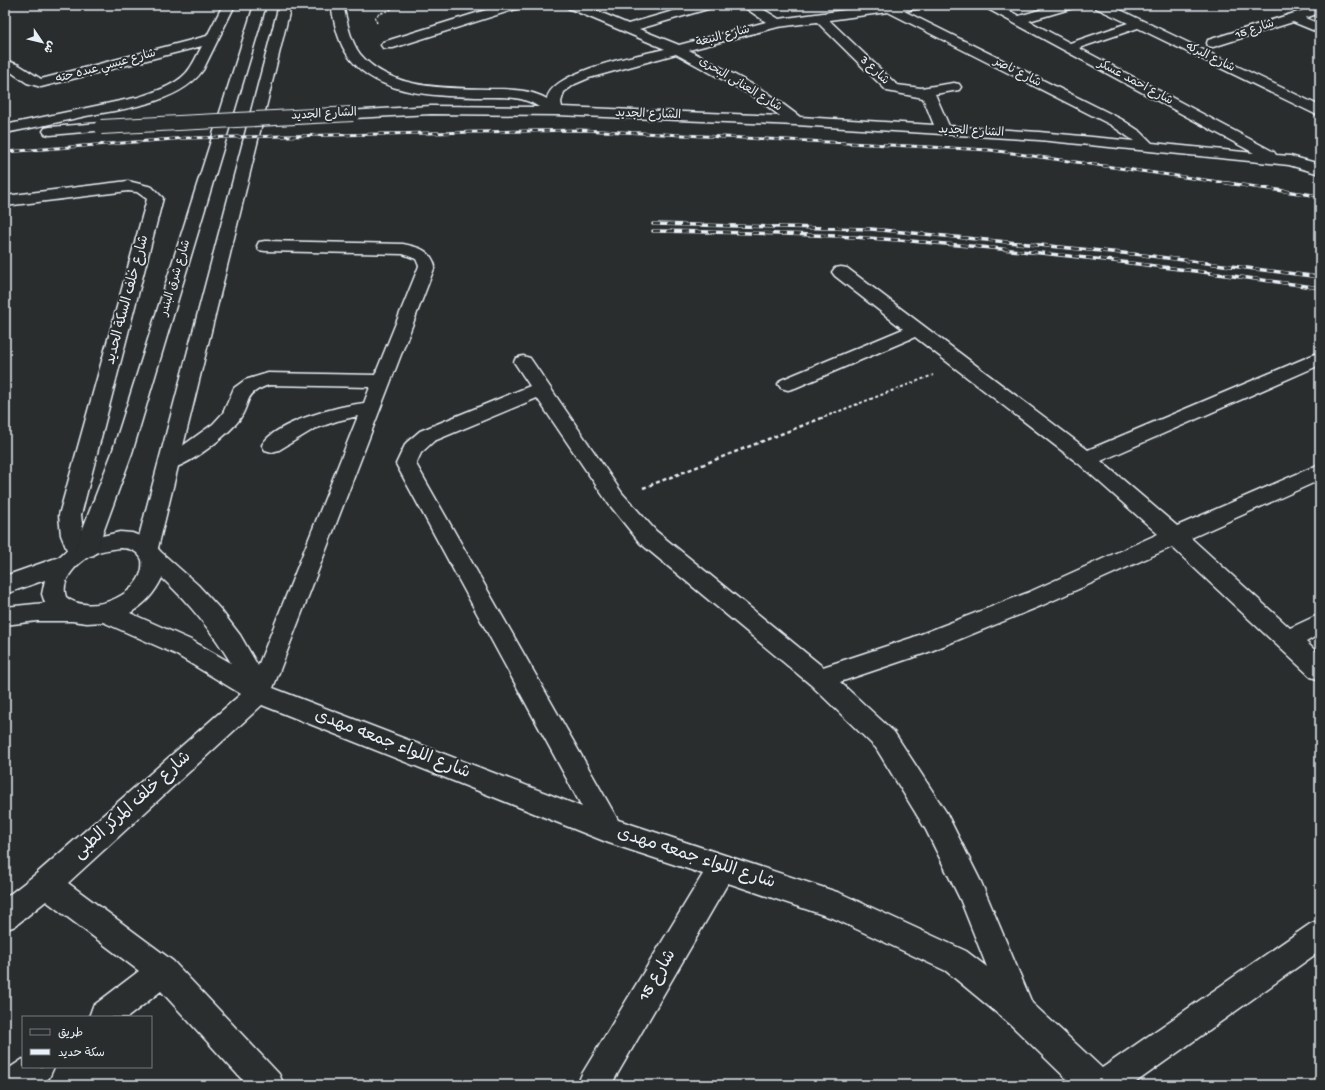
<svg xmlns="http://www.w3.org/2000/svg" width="1325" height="1090" font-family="'Gochi Hand','Playpen Sans Arabic',sans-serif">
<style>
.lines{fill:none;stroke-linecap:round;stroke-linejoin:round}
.minor-casing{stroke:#e8f1f8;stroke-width:3}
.major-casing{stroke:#e8f1f8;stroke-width:3}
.path-far2{stroke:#e8f1f8;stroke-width:1.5;stroke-dasharray:2.5 2;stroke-linecap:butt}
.path-far1{stroke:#e8f1f8;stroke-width:2;stroke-dasharray:3 2.5;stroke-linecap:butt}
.path{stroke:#e8f1f8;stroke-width:2.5;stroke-dasharray:4 3;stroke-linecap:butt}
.minor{fill:#2a2d2e;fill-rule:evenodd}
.major{fill:#2a2d2e;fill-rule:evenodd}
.rail-far1-casing{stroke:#e8f1f8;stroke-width:3}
.rail-casing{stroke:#e8f1f8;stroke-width:3.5}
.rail-far1{stroke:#2a2d2e;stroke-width:2;stroke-dasharray:5.5;stroke-linecap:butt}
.rail{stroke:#2a2d2e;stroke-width:2.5;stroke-dasharray:7;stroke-linecap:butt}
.minor-bridge-casing{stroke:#e8f1f8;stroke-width:16;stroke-linecap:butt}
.minor-bridge{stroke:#2a2d2e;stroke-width:14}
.labels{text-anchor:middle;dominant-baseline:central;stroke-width:4;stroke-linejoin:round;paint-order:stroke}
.far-street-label{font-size:12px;fill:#e8f1f8;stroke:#2a2d2e}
.street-label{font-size:14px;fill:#e8f1f8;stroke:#2a2d2e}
.near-street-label{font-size:17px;fill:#e8f1f8;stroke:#2a2d2e}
</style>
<rect width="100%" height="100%" fill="#2a2d2e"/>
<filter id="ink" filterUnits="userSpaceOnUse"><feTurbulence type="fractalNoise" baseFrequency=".025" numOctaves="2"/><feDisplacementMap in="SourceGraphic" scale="8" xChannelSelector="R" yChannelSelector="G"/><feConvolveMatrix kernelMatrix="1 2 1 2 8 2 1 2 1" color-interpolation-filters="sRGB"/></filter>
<g filter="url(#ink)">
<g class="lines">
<defs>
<path id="minor" d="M223,5H235L203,70C180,103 123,109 86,116C59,122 32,128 5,133V125L139,97C157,91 180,84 190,68C195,61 198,53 202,46L41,87L27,83L5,68V60L19,65L41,79L207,36Z
M331,5H343C347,21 350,41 360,54C390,90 446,88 488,89C508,89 530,89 547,99C551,71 640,55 665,49L568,8L566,5H583L628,24L694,5H713L711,8L639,29L679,45L766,22L741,5H756L779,19L882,5H924L922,8L904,11L1121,119L1141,132L1152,143L1254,153L986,8L984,5H999L1019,16L1056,5H1075L1073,8L1029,21L1070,43L1128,23L1096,8L1094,5H1110L1320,106V115L1315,114L1138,28L1079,48L1274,152L1276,155L1290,156L1320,164V174L1289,165L1039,140L796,125L557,115L431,114L353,118L348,117L346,114L348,111L431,106L539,107C522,95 501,97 480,97C436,96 371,96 345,51C337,37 334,21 331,5ZM888,12L1111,125L1134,141L1039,132L949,126L935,94L959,90L961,87L959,84L954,83L921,88L897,85L829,20ZM817,22L887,91L923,98L934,125L800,117L768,93L689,50L778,27ZM676,54L758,99L780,116L562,107L561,102L564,92L575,84L589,78Z
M502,5H521L519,8L393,48H383L381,45L383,42Z
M1320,5V13L1305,18L1320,24V33L1293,22L1213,47L1208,46L1207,43L1208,40Z
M101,123L106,124L108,127L106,130L50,135L45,134L43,131L45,128L50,127Z
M128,181L152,187L163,198L81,515L84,540L120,532L132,533L150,540L161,552L198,585L220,609L240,635L258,666L358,416L337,421L314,429L279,450L272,452L265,450L262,445C275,422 338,406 364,403L370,387L269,385C242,394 252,402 239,420C228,435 190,465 172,468C169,468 166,467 163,466L160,461L163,456L181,447L213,424L223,413L234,388L245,380L268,373L375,375L419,266L416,259L403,254L265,251L259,250L257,246L259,242L265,241L403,244C418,247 431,250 435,266L273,688L582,807L396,464L406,443L420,431L530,386L514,362L516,358L523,356L530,358L622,493L656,531L823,667L911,638L1027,593L1158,534L1079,464L915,337L795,388L788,390L781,388L778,384L781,380L903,329L835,276L832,272L835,268L841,267L847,268L1088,450L1320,352V365L1101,461L1177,526L1320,464V480L1191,538L1290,628L1320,614V634L1306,642L1320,655V680L1311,677L1172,547L1043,605L926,653L840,682L894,732L946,812L981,882L1032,1003L1102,1068L1310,924L1320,920V951L1132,1085H1073L1010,1024L946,971L835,919L728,883L611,1085H577L582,1074L703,874L609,843L262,705L68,883L173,961L279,1074L284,1085H247L161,991L128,1017H89L93,1006L139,971L46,901L15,926L5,930V898L36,874L241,694L175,654L103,622L87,623L72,621H37L5,625V607L45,603L42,594L45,580L5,594V576L59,557L67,550L61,535L59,515L147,199L137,192L128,191L5,206V196ZM537,398L608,503L640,543L811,685L876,748L926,830L960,899L987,967L966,951L840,893L618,820L416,464L421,453L434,441ZM120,548C130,548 138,551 142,560C147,594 90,617 66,597C59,578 82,558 98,552C105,550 113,549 120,548ZM162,578C189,603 212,631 231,663L191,640L130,613C145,604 154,594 162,578Z
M23,1059V1067H54L49,1078L40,1085H5V1071Z"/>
<path id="major" d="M254,5H266L132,453L97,549L94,555L86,557L78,555L75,549L112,453Z
M279,5H291L158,548L155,554L147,556L139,554L136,548Z"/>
</defs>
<use href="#minor" class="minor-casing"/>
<use href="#major" class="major-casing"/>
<path class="path-far2" d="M377,23L375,18L377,15L401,5"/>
<path class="path-far1" d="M824,417L933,375"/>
<path class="path" d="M643,488L827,416"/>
<use href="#minor" class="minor"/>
<use href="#major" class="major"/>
<defs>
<path id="rail-far1" d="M5,152L187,138L581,130L990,150L1234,184"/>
<path id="rail" d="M1227,183L1320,196
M653,224L871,229L1143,255L1320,277
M653,231C714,232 774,233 835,236C997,245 1159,265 1320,288"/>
</defs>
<use href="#rail-far1" class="rail-far1-casing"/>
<use href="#rail" class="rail-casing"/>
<use href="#rail-far1" class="rail-far1"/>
<use href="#rail" class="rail"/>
<defs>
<path id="minor-bridge" d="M101,127L353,114"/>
</defs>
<use href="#minor-bridge" class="minor-bridge-casing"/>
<use href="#minor-bridge" class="minor-bridge"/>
</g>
</g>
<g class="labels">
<g class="far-street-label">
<text transform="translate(1255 30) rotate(-18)">شارع 15</text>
<text transform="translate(723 37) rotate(-15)">شارع النبغة</text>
<text transform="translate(1210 58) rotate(26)">شارع البركه</text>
<text transform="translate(106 67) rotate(-15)">شارع عيسي عبده حته</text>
<text transform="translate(874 71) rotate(44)">شارع 3</text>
<text transform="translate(1017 73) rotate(27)">شارع ناصر</text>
<text transform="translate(1135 83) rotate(28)">شارع احمد عسكر</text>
<text transform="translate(740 85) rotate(31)">شارع العنانى البحرى</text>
<text transform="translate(324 115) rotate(-3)">الشارع الجديد</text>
<text transform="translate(648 115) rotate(2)">الشارع الجديد</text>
<text transform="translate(971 132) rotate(3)">الشارع الجديد</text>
<text transform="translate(176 278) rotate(-73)">شارع شرق البندر</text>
</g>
<g class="street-label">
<text transform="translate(128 300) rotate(-75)">شارع خلف السكة الحديد</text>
</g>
<g class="near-street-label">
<text transform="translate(392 745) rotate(21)">شارع اللواء جمعه مهدى</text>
<text transform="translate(133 806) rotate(-42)">شارع خلف المركز الطبى</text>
<text transform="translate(696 859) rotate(18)">شارع اللواء جمعه مهدى</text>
<text transform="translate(658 976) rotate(-59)">شارع 15</text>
</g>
</g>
<rect width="1325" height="1090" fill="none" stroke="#2a2d2e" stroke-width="20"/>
<rect x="10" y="10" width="1305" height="1070" fill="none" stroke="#e8f1f8" stroke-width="1.5" filter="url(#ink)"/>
<rect x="22" y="1016" width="130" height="52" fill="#2a2d2e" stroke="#767b7f"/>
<rect x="30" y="1029" width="20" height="6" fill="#2a2d2e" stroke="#767b7f"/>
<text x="58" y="1036" font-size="12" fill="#e8f1f8">طريق</text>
<rect x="30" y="1049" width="20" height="6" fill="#e8f1f8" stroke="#767b7f"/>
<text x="58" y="1056" font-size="12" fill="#e8f1f8">سكة حديد</text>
<g transform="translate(42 42) rotate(125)" stroke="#2a2d2e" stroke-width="3" paint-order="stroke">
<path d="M0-3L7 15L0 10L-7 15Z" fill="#e8f1f8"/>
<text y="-6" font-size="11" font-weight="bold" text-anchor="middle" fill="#e8f1f8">ش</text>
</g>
</svg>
